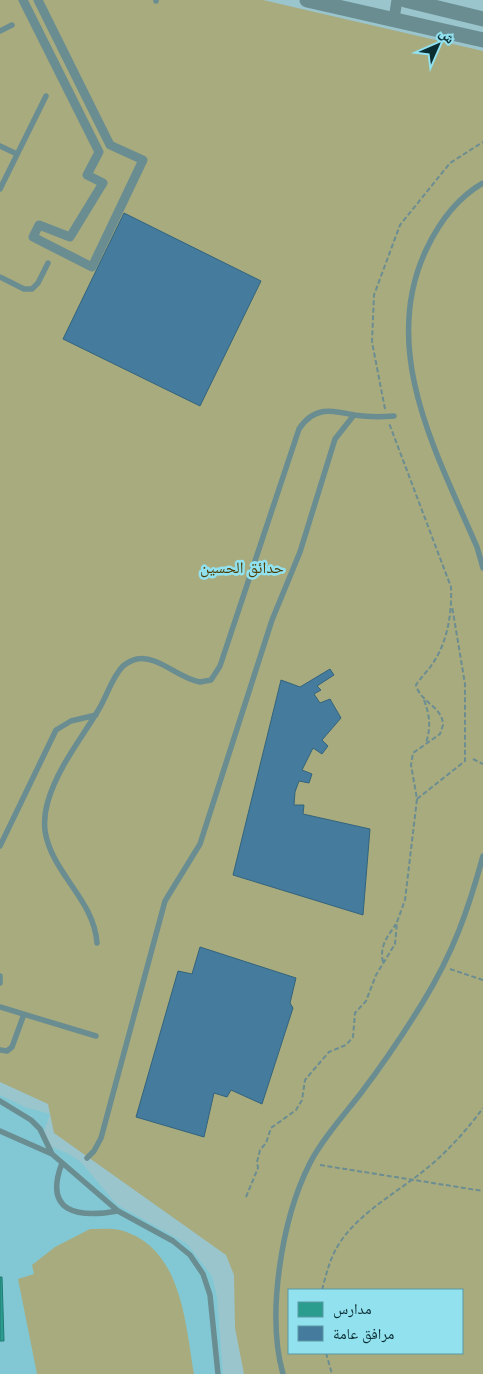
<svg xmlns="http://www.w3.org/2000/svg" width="483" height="1374" font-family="Montserrat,'Noto Naskh Arabic',sans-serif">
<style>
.built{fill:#82c8d4}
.green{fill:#a8ab7e;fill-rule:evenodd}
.schools{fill:#2a9d8f;stroke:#207b73}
.public{fill:#457b9d;stroke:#33647d}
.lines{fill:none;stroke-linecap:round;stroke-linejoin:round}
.path{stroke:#6c8d91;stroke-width:2;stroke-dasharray:5 2.5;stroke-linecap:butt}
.service{stroke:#6a8d91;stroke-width:5.5}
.pedestrian{stroke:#6a8d91;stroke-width:9}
.minor{stroke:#6a8d91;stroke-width:11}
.tertiary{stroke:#6a8d91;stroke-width:15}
.labels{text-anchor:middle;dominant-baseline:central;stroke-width:5;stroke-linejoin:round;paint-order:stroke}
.park-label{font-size:16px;fill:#4f3d00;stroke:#91e1ef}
</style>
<rect width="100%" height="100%" fill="#9ac5cc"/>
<path class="built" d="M0,1095L25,1107L50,1114L42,1137L45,1144L69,1154L81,1162L116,1204L187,1244L212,1276L217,1297L223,1374H0Z"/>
<path class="green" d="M0,0H263L483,51V1374H244L235,1328L234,1275L226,1255L54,1133L48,1104L0,1082ZM289,1290H462V1353H289Z
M90,1229C99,1229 111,1228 120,1230C182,1247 185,1322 194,1374H37L18,1279L34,1274L32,1265L55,1247Z"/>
<path class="schools" d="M0,1277H2L4,1341H0Z"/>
<path class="public" d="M124,213L261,281L200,406L63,339Z
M330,669L334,675L317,686L321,690L314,694L320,703L330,699L341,718L322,740L328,746L322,754L313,748L302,770L312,774L309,783L299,781L295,792L294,805H304L303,814L370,829L363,915L233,875L281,680L300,687Z
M200,947L296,978L290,1003L293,1008L262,1104L231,1090L227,1097L214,1093L204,1137L136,1117L178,971L192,974Z"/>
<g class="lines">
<path class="path" d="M385,409L372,342L374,295L400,225L450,163L483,142
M424,700C430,716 431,727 426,743
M473,759L483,764
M417,799L465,761V684L452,606
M383,962C379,946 388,936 396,924
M450,969L483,980
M320,1165L483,1191
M246,1197L258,1168L257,1162L260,1150L266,1143L271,1128L296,1110L302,1100L305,1080L322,1060L329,1052L346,1045L353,1037L355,1013L366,1001L376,975L395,944L397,922L405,900L417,799L411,765L413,753L440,734L443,725C443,707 420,702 416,685C421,677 428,671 433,663C448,641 452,612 451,587L389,423
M322,1290C327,1271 331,1254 343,1238C364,1210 399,1191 426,1169C447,1152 467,1130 483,1108
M326,1353L332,1374"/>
<path class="service" d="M156,1V0
M0,31L12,25
M0,146L17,154
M483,183C457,198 440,221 427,248C378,349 437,454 477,547L483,568
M0,189L46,96
M0,277L24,289H32L38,283L48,263
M0,846L56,730L71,721L96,715
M97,943C94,899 52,874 45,831C44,822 45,811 48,801C58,767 81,739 99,709C107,696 112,677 123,666C127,663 132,660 137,659C158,655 179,679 200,682L211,680L220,666L299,429C314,406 332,410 354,415C367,417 381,417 394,416
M0,976V983
M0,1007L96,1036
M0,1050L7,1051L12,1047L24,1014
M0,1101L31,1120L40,1129L52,1154L118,1211L173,1241L190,1255L203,1274L210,1295L218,1374
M0,1131L52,1154
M87,1158L94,1151L101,1138L165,901L200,844L272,620L300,552L335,439L354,415
M62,1163C43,1213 78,1218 118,1211
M283,1374C266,1314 282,1218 310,1163C323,1138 344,1115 361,1093C383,1064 404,1033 423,1002C453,953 468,911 483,856"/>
<path class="pedestrian" d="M23,0L99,152L87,175L103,183L70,237L39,225L33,237L92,267L143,160L110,145L38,0"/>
<path class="minor" d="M394,19L397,0"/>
<path class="tertiary" d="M307,0L483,40
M405,0L483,19"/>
</g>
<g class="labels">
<g class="park-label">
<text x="242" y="567">حدائق الحسين</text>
</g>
</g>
<rect x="288" y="1289" width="175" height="65" fill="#91e1ef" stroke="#5b99a3"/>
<rect x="298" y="1302" width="25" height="15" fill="#2a9d8f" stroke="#5b99a3"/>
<text x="333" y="1314" font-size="15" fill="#0a2d32">مدارس</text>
<rect x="298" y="1326" width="25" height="15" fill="#457b9d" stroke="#5b99a3"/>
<text x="333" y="1339" font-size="15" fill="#0a2d32">مرافق عامة</text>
<g transform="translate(438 45) rotate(45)" stroke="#91e1ef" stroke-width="4" paint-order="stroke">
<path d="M0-4L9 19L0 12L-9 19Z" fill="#0a2d32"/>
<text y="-8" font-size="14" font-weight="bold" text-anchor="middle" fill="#0a2d32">ش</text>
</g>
</svg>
